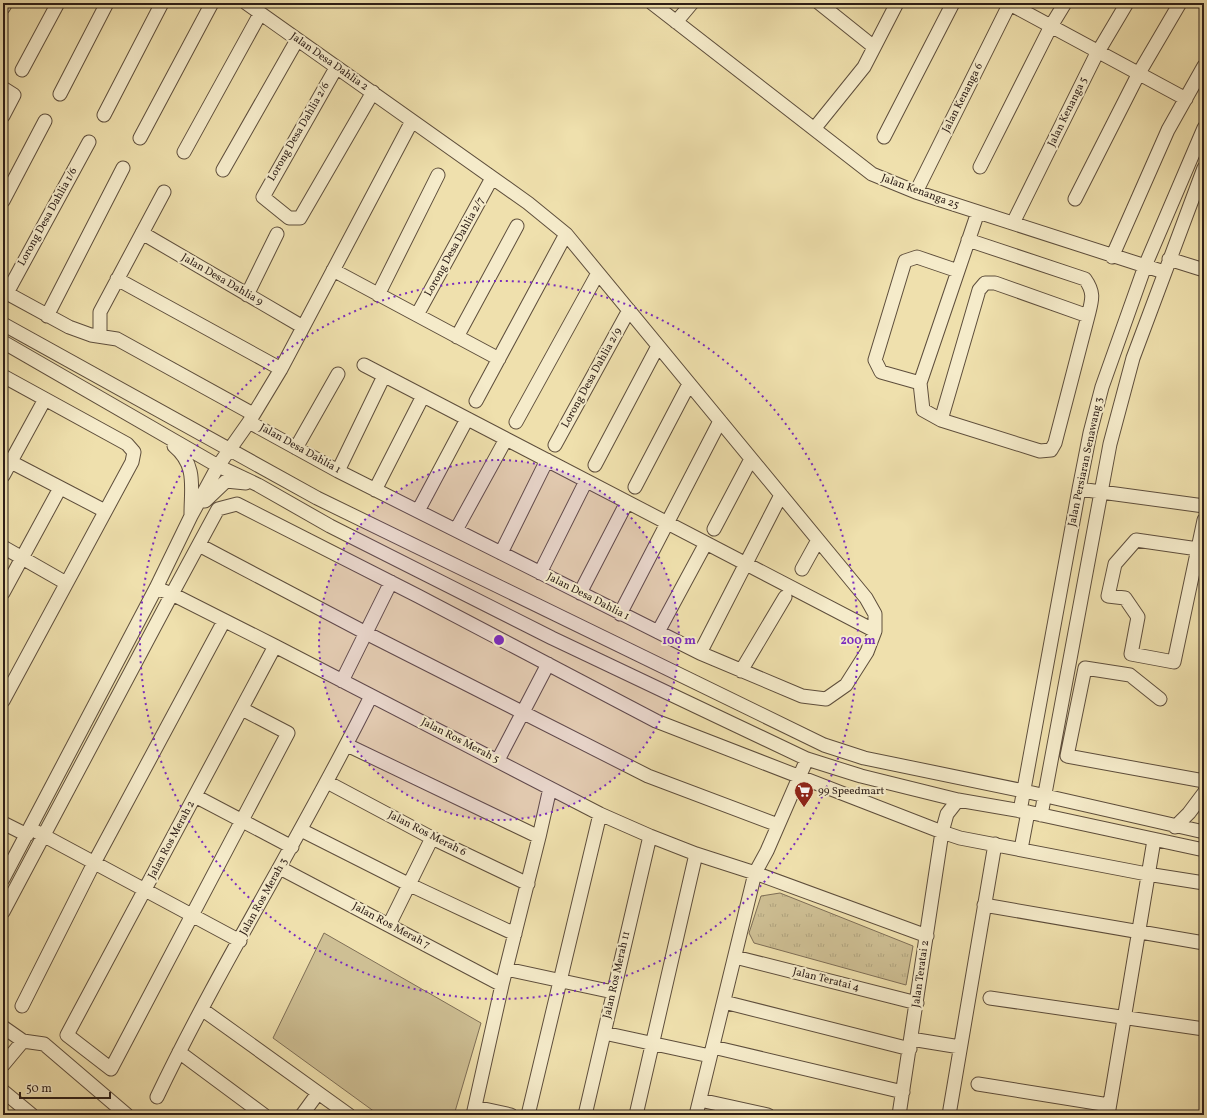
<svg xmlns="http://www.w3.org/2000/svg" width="1207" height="1118" font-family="Vollkorn,serif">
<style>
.park{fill:url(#park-tufts);stroke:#7e6e56}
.garden{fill:#cebf94;stroke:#7e6e56}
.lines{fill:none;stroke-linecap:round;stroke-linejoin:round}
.minor-casing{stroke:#5e4e3c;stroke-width:15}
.minor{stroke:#f5ebca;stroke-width:13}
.ring{fill:none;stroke:#7b2cbf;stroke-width:2;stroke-dasharray:2 4}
.labels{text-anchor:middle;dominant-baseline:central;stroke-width:4;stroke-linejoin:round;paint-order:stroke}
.street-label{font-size:11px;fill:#2d1e17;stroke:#f5ebca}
.poi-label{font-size:11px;fill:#2d1e17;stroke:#f5ebca;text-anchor:start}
.centre{fill:#7b2cbf;stroke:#f5ebca;stroke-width:2}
.ring-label{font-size:12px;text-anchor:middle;font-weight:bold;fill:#7b2cbf;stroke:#f5ebca;stroke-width:4;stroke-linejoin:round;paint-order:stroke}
</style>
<defs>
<pattern id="park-tufts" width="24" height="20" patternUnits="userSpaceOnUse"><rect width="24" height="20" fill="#cebf94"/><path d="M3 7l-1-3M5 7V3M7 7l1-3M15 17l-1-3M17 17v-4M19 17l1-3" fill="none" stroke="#b1a47f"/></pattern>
</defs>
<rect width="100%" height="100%" fill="#efe0ad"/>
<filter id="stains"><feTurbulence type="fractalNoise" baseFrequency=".005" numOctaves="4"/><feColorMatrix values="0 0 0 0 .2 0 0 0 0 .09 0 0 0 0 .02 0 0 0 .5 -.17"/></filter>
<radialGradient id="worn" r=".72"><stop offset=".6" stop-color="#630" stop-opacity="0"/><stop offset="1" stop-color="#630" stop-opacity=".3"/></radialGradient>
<path class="park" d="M780,893L913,946L906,985L754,943L749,933L761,896Z"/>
<path class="garden" d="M324,933L481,1023L454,1115H379L273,1038Z"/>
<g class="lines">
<defs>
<path id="minor" d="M246,3L528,203L566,234L866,598L875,614V631L867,652L846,685L826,699L802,696L700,653L338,471L249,422
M652,3L872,174L916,192L1164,272
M819,3L874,47
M1008,3L1186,99
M3,8L6,3
M676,22L692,3
M336,68L263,197L289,218H300L373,92
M22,70L58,3
M3,88L14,95L3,116
M60,94L107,3
M104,115L162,3
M814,129L864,67L897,3
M884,137L953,3
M140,138L212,3
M184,152L260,14
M980,167L1051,26L1065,3
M223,170L297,40
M916,192L1010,3
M1075,199L1139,73L1180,3
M3,201L45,121
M1013,223L1095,57L1127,3
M142,233L303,327
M1112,257L1168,130L1204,66
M1169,259L1204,270
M333,270L499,359
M958,271L920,383L923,410L941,420L1040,451L1051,450L1055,443L1088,316C1092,300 1095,293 1085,279L968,240
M117,279L281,369
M3,291L69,327L91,335L117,339L253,414
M7,293L89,142
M247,295L277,234
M378,295L438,175
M417,315L492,178
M47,316L123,168
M3,324L317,498L824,745L864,758L1024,791L1204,832
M100,336V312L164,192
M457,337L517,226
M3,342L218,466L258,485L330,526L552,638L807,759L861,776L958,800L1028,812L1204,850
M364,365L875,631
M3,376L127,444L134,452L132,462L3,701
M920,383L881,372L875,360L905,261L917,257L958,271L978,212
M476,401L566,234
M941,420L979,290L985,283H995L1088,316
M516,422L598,273
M555,445L629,310
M174,446C197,465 191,487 191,514
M296,448L338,374
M11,462L105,511
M595,465L658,346
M338,471L384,376
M3,476L45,399
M635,487L689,384
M1079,489L1204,506
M375,490L423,396
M205,501L226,481L246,483
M418,511L467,419
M714,529L751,459
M456,530L506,439
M199,545L366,633L648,776L778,825
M3,547L66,583
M1198,549L1136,540L1115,564L1108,596L1125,598L1138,617L1131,654L1174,662L1204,520
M501,553L547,460
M802,569L818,540
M540,573L586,481
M156,588L172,594L218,509L237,504L418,596L656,721L942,832L960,838L1147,874L1204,883
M3,593L60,488
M580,593L627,502
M620,614L720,421
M658,632L706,543
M700,653L781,495
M741,671L785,597
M342,681L391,582
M1160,699L1130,675L1085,668L1067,756L1204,781
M242,709L288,733L111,1069L67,1035L275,646
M347,745L539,837
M498,760L548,664
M327,782L432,838L528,884
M195,796L292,847
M1020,811L1079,489L1090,433L1102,387L1145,266L1204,128
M1041,815L1110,444L1133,358L1204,168
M3,823L27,835
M1175,827L1189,813L1204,793
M301,830L408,884L515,934
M37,832L240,941
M1021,849L1028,812
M280,868L502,985
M3,879L156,588L191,516L218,466L249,422L281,369L412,121
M984,905L1204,943
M3,912L172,594L275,646L600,814L650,836L696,854L755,873L927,936
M389,925L432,838
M735,957L917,1003
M506,969L613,992
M990,998L1204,1029
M724,1002L910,1049
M22,1006L94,863L224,621
M203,1010L349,1115
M3,1027L23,1041L44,1044L127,1115
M604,1033L710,1056
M911,1039L960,1047
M713,1047L903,1092
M179,1052L264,1115
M3,1065L23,1041
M978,1084L1109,1105
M3,1091L32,1115
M157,1097C222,961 304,832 371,696
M700,1100L768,1115
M475,1107L511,1115
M302,1115L318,1093
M473,1115L502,985L539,837L550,788
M528,1115L600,814
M585,1115L650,836
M636,1115L696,854
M696,1115L755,873L767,851L807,759
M899,1115L942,832L947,814L958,800
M949,1115L995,844
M1108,1115L1154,840"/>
</defs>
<use href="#minor" class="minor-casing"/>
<use href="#minor" class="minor"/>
</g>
<circle cx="499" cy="640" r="180" fill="#7b2cbf" fill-opacity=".12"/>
<g class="ring">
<circle cx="499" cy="640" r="180"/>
<circle cx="499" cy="640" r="359"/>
</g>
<defs>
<symbol id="supermarket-pin" viewBox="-11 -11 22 30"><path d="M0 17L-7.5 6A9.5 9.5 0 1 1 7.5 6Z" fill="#8f2418" stroke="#f5ebca"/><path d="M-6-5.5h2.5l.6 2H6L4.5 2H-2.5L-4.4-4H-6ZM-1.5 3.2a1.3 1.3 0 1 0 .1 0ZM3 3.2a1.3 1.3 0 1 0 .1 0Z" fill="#fff"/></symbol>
</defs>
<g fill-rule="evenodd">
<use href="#supermarket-pin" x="793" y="780" width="22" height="30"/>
</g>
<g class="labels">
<g class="street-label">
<text transform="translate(329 62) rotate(35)">Jalan Desa Dahlia 2</text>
<text transform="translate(963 98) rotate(-63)">Jalan Kenanga 6</text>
<text transform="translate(1068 112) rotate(-64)">Jalan Kenanga 5</text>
<text transform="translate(299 132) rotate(-60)">Lorong Desa Dahlia 2/6</text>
<text transform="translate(920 192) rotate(20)">Jalan Kenanga 25</text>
<text transform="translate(48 217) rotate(-61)">Lorong Desa Dahlia 1/6</text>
<text transform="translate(455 247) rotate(-61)">Lorong Desa Dahlia 2/7</text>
<text transform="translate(222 280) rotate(30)">Jalan Desa Dahlia 9</text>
<text transform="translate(592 378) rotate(-61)">Lorong Desa Dahlia 2/9</text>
<text transform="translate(300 449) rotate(29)">Jalan Desa Dahlia 1</text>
<text transform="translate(1086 462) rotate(-78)">Jalan Persiaran Senawang 3</text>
<text transform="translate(588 597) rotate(27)">Jalan Desa Dahlia 1</text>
<text transform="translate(460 741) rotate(27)">Jalan Ros Merah 5</text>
<text transform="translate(427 834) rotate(27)">Jalan Ros Merah 6</text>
<text transform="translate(172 840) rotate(-62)">Jalan Ros Merah 2</text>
<text transform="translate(264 897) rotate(-61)">Jalan Ros Merah 3</text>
<text transform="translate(391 926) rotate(28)">Jalan Ros Merah 7</text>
<text transform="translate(921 974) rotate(-82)">Jalan Teratai 2</text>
<text transform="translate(617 975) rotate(-77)">Jalan Ros Merah 11</text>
<text transform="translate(826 980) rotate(14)">Jalan Teratai 4</text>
</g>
<g class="poi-label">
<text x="818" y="791">99 Speedmart</text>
</g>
</g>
<circle cx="499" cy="640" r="6" class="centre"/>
<g class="ring-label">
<text x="679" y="644">100 m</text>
<text x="858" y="644">200 m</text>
</g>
<rect width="1207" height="1118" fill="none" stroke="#efe0ad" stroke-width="16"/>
<rect x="4" y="4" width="1199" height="1110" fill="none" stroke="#2d1e17" stroke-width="2"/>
<rect x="8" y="8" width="1191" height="1102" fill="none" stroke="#2d1e17"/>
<path d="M20 1092v6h90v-6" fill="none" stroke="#2d1e17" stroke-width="2"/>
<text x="26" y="1092" font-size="12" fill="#2d1e17" stroke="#f5ebca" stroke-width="3" paint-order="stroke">50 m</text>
<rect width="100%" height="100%" filter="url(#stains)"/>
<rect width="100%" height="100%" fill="url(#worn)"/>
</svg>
